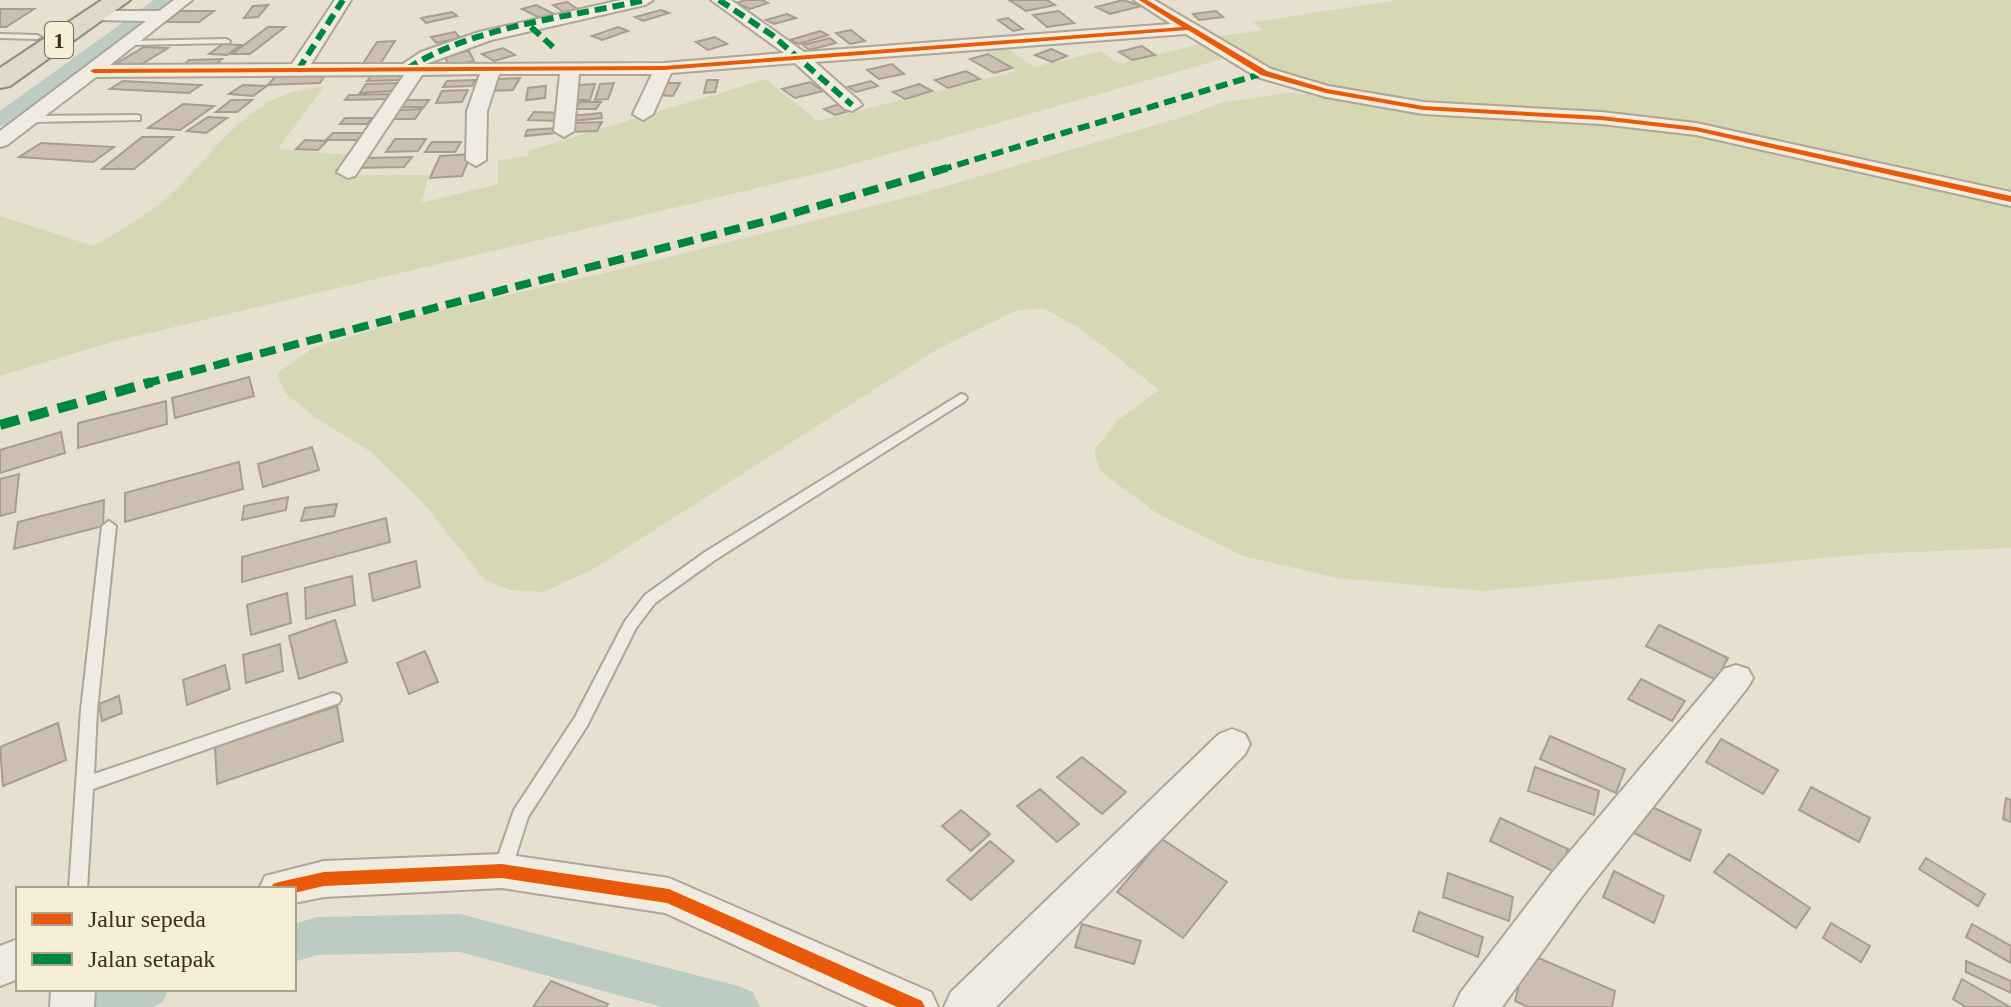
<svg xmlns="http://www.w3.org/2000/svg" width="2011" height="1007" font-family="Georgia,serif">
<style>
.green{fill:#d6d7b3}
.lines{fill:none;stroke-linecap:round;stroke-linejoin:round}
.canal{fill:#bcccc2;fill-rule:evenodd}
.building{fill:#cbbfb2;stroke:#a89c90;stroke-width:2}
.service-casing{stroke:#ada599;stroke-width:4}
.minor-casing{stroke:#ada599;stroke-width:4}
.trunk-casing{stroke:#928b80;stroke-width:4}
.service{fill:#efebe3;fill-rule:evenodd}
.minor{fill:#efebe3;fill-rule:evenodd}
.trunk{fill:#e0d9cb;fill-rule:evenodd}
.quiet-far2{stroke:#00873e;stroke-width:6;stroke-dasharray:12 6;stroke-linecap:butt}
.quiet-far1{stroke:#00873e;stroke-width:8;stroke-dasharray:16 8;stroke-linecap:butt}
.quiet{stroke:#00873e;stroke-width:10;stroke-dasharray:20 10;stroke-linecap:butt}
.cycleway-casing{stroke:#f7eed8;stroke-width:5}
.cycleway{fill:#e8590c;fill-rule:evenodd}
.labels{text-anchor:middle;dominant-baseline:central;stroke-width:6;stroke-linejoin:round;paint-order:stroke}
.shield{fill:#f7eed8;stroke:#756857;stroke-width:2}
.shield-label{font-size:22px;font-weight:bold;fill:#3d2e20}
</style>
<rect width="100%" height="100%" fill="#e7e0d1"/>
<path class="green" d="M1397,0H2011V193L1802,147L1638,116L1388,98L1309,82L1275,72L1214,37L1262,30L1253,22Z
M1204,43L1226,58L836,169L112,342L0,376V216L94,246C118,231 145,217 167,198C217,153 248,90 324,87L278,149L353,155L342,175H429L421,203L498,184V160L529,156L528,151L766,79L817,121L1017,71L983,49L1004,46L1034,67L1101,51L1118,64Z
M1286,93L1314,94L1440,112L1650,127L1736,140L2011,203V548L1866,554L1483,591L1337,578L1243,556L1158,514L1100,471L1094,450L1118,420L1159,390L1081,329L1044,308L1015,311L936,350L595,568L544,592L510,590L485,580L423,503L371,452L318,419L285,393L277,373L315,347L423,315L629,267L912,196L1186,116L1220,103Z"/>
<g class="lines">
<path class="canal" d="M154,0H173L7,124L0,126V111Z
M460,914L738,986L753,992L760,1007H662L460,952L317,955L294,962V924L317,917Z
M82,989H169L162,1003L153,1007H67L74,992Z"/>
</g>
<path class="building" d="M746,0H762L768,3L750,9L736,3Z
M1009,0H1047L1055,5L1026,11Z
M1123,0L1142,6L1110,14L1096,7Z
M567,2L579,10L565,13L553,5Z
M268,5L258,17L244,18L253,6Z
M536,5L554,14L540,18L522,9Z
M0,9H34L6,27H0Z
M661,10L669,13L643,21L635,17Z
M180,11H214L199,22H166Z
M1059,11L1074,23L1047,27L1033,15Z
M1216,11L1223,17L1199,20L1193,14Z
M452,12L457,16L426,23L421,18Z
M787,14L796,18L774,24L766,20Z
M1008,18L1023,29L1013,31L998,20Z
M268,27H285L250,54H232Z
M618,27L628,31L602,40L592,36Z
M851,30L865,41L850,44L836,33Z
M820,31L828,35L799,44L790,40Z
M455,32L460,38L436,43L431,37Z
M715,37L727,44L708,50L696,42Z
M830,38L836,43L809,50L803,45Z
M395,41L380,64L362,65L377,42Z
M223,44L241,45L227,55L209,54Z
M1142,46L1155,55L1132,60L1119,52Z
M144,47L168,48L137,67L112,66Z
M503,48L515,55L494,61L482,54Z
M1051,49L1067,56L1052,62L1035,55Z
M469,51L474,61L449,66L444,55Z
M988,54L1012,68L994,73L970,59Z
M222,59L215,65L183,66L189,60Z
M892,64L904,74L879,79L867,70Z
M966,71L980,79L948,88L935,80Z
M403,74L399,80L367,81L372,75Z
M325,75L320,83L268,85L275,77Z
M520,78L513,90L490,91L498,79Z
M475,80L472,86L443,87L447,81Z
M707,80H718L715,92L704,93Z
M123,81L201,85L189,93L110,89Z
M871,81L878,86L856,92L848,87Z
M810,82L823,91L795,98L782,89Z
M398,83L392,91L360,93L366,84Z
M614,83L608,99L595,100L600,84Z
M663,83H680L673,96L656,95Z
M595,84L590,100H572L578,85Z
M919,84L932,91L905,99L893,92Z
M243,85L267,86L253,96L229,94Z
M546,86L545,98L526,100L528,88Z
M468,90L462,102L436,103L442,91Z
M393,94L389,99L345,100L349,95Z
M231,100H252L237,112H216Z
M403,100H429L424,107H397Z
M580,102H601L596,109H575Z
M846,102L856,109L835,115L824,109Z
M183,104L214,106L180,130L148,128Z
M422,109L415,119H388L396,110Z
M534,112L564,113L558,121L528,120Z
M601,113L602,118L571,121L572,116Z
M208,117L227,118L206,133L187,131Z
M345,118H372L367,124H340Z
M602,122L597,131L568,132L573,123Z
M557,128L555,133L525,136L527,130Z
M333,133H371L365,140H326Z
M142,137H173L134,169H102Z
M395,139H426L418,151L386,152Z
M305,140L327,141L318,150L296,149Z
M432,142H461L455,152H425Z
M41,143L114,147L93,162L19,157Z
M471,154L462,176L430,178L440,156Z
M412,157L404,167L356,168L365,158Z
M249,377L254,396L175,418L172,398Z
M166,401L167,424L78,448V423Z
M61,432L65,453L0,473V450Z
M312,447L319,470L263,487L258,464Z
M239,462L243,489L125,522V493Z
M19,474L15,512L0,516V479Z
M288,497L286,510L242,520L244,506Z
M104,500L103,526L14,549L18,522Z
M337,504L334,516L301,521L305,508Z
M386,518L390,542L242,582V557Z
M416,561L420,587L373,601L369,574Z
M352,576L355,605L306,619L305,588Z
M287,593L291,623L251,635L247,605Z
M335,620L347,662L299,679L289,636Z
M1659,625L1728,658L1716,680L1646,646Z
M280,644L283,671L246,683L243,655Z
M425,651L438,682L409,694L397,663Z
M225,665L230,689L187,705L183,680Z
M1641,679L1685,701L1672,721L1628,699Z
M119,696L122,713L102,721L99,704Z
M337,706L343,741L217,784L215,747Z
M58,723L66,760L3,786L0,747Z
M1550,736L1625,769L1616,793L1540,759Z
M1721,739L1778,770L1763,794L1706,762Z
M1082,757L1126,792L1102,814L1057,777Z
M1535,767L1599,791L1594,815L1528,791Z
M1811,787L1870,818L1859,842L1799,810Z
M1040,789L1079,824L1057,842L1017,806Z
M2006,798L2011,800V822L2003,819Z
M1648,805L1701,830L1690,861L1634,833Z
M961,810L990,834L971,851L942,826Z
M1500,818L1568,849L1559,874L1490,841Z
M1162,839L1227,882L1183,938L1117,892Z
M990,841L1014,861L971,900L947,880Z
M1729,854L1810,908L1796,928L1714,872Z
M1926,858L1985,894L1978,906L1919,869Z
M1614,871L1664,896L1654,923L1603,897Z
M1448,873L1513,897L1509,921L1443,897Z
M1419,912L1483,937L1478,957L1413,931Z
M1831,923L1870,946L1861,962L1823,938Z
M1082,924L1141,941L1134,964L1075,947Z
M1972,924L2011,946V963L1966,937Z
M1527,953L1615,991L1612,1007H1528L1515,1001Z
M1966,961L2011,981V993L1966,972Z
M1962,979L2010,1007H1966L1953,999Z
M551,981L608,1004L606,1007H533Z"/>
<g class="lines">
<defs>
<path id="service" d="M0,34L37,35L41,37L37,39L0,38Z
M226,39L230,41L229,43L130,45L126,43L130,41Z
M137,115L140,116V120L29,122L24,119L29,116Z
M961,394L965,395L967,398L965,401L715,560L655,603L636,628L587,726L528,817L509,877L502,879L495,877L493,871L514,810L575,717L625,621L645,595L705,552Z
M109,521L116,526L97,710L94,774L333,693L339,695L341,699L339,703L93,789L87,889H69L81,710L102,526Z"/>
<path id="minor" d="M174,0H192L110,65L292,64L335,0H351L311,64H403L421,52L479,32L621,0H653L645,5L491,40L426,64L664,63L784,53L711,0H731L804,52L1171,24L1134,0H1154L1271,69L1328,86L1423,102L1601,112L1696,123L2011,192V206L1696,135L1601,124L1423,114L1326,97L1257,77L1186,34L815,62L859,101L862,105L852,111L845,109L795,63L671,73L653,114L643,120L633,114L652,74H579L574,131L564,137L554,131L560,74H499L487,111L486,160L476,166L466,160L467,111L480,74L422,75L355,176L348,178L337,172L404,75L96,77L7,145L0,147V131L146,21L96,20L90,19L88,15L90,11H159Z
M1736,665L1748,669L1753,678L1748,687L1580,899L1502,1007H1454L1461,992L1552,873L1724,669Z
M1232,729L1245,734L1250,744L1245,754L996,1007H944L951,992L1219,734Z
M502,854L669,878L931,992L938,1007H869L665,913L502,888L324,897L294,903V889H259L265,876L324,861Z
M18,939V979L0,986V946Z
M51,989H95L94,1007H50Z"/>
<path id="trunk" d="M102,0H130L10,86L0,88V68Z"/>
</defs>
<use href="#service" class="service-casing"/>
<use href="#minor" class="minor-casing"/>
<use href="#trunk" class="trunk-casing"/>
<use href="#service" class="service"/>
<use href="#minor" class="minor"/>
<use href="#trunk" class="trunk"/>
<path class="quiet-far2" d="M719,0L772,35L852,105
M531,27L553,47
M407,69C472,26 570,17 645,0
M298,70L343,0
M940,170L1264,73"/>
<path class="quiet-far1" d="M144,384L774,219L947,168"/>
<path class="quiet" d="M0,425L152,382"/>
<defs>
<path id="cycleway" d="M1139,0H1147L1267,71L1327,89L1423,106L1601,116L1696,127L2011,196V202L1696,131L1601,120L1423,110L1326,93L1261,75L1188,30L664,70L94,73L90,71L94,69L664,66L1182,27Z
M502,864L669,889L922,1001L925,1007H897L667,903L502,878L324,886L294,893V889H271L273,884L279,882L324,872Z"/>
</defs>
<use href="#cycleway" class="cycleway-casing"/>
<use href="#cycleway" class="cycleway"/>
</g>
<g class="labels">
<rect class="shield" x="45" y="22" width="28" height="36" rx="6"/>
<g class="shield-label">
<text x="59" y="40">1</text>
</g>
</g>
<rect x="16" y="887" width="280" height="104" fill="#f7eed8" stroke="#ada18e" stroke-width="2"/>
<rect x="32" y="913" width="40" height="12" fill="#e8590c" stroke="#ada18e" stroke-width="2"/>
<text x="88" y="927" font-size="24" fill="#3d2e20">Jalur sepeda</text>
<rect x="32" y="953" width="40" height="12" fill="#00873e" stroke="#ada18e" stroke-width="2"/>
<text x="88" y="967" font-size="24" fill="#3d2e20">Jalan setapak</text>
</svg>
